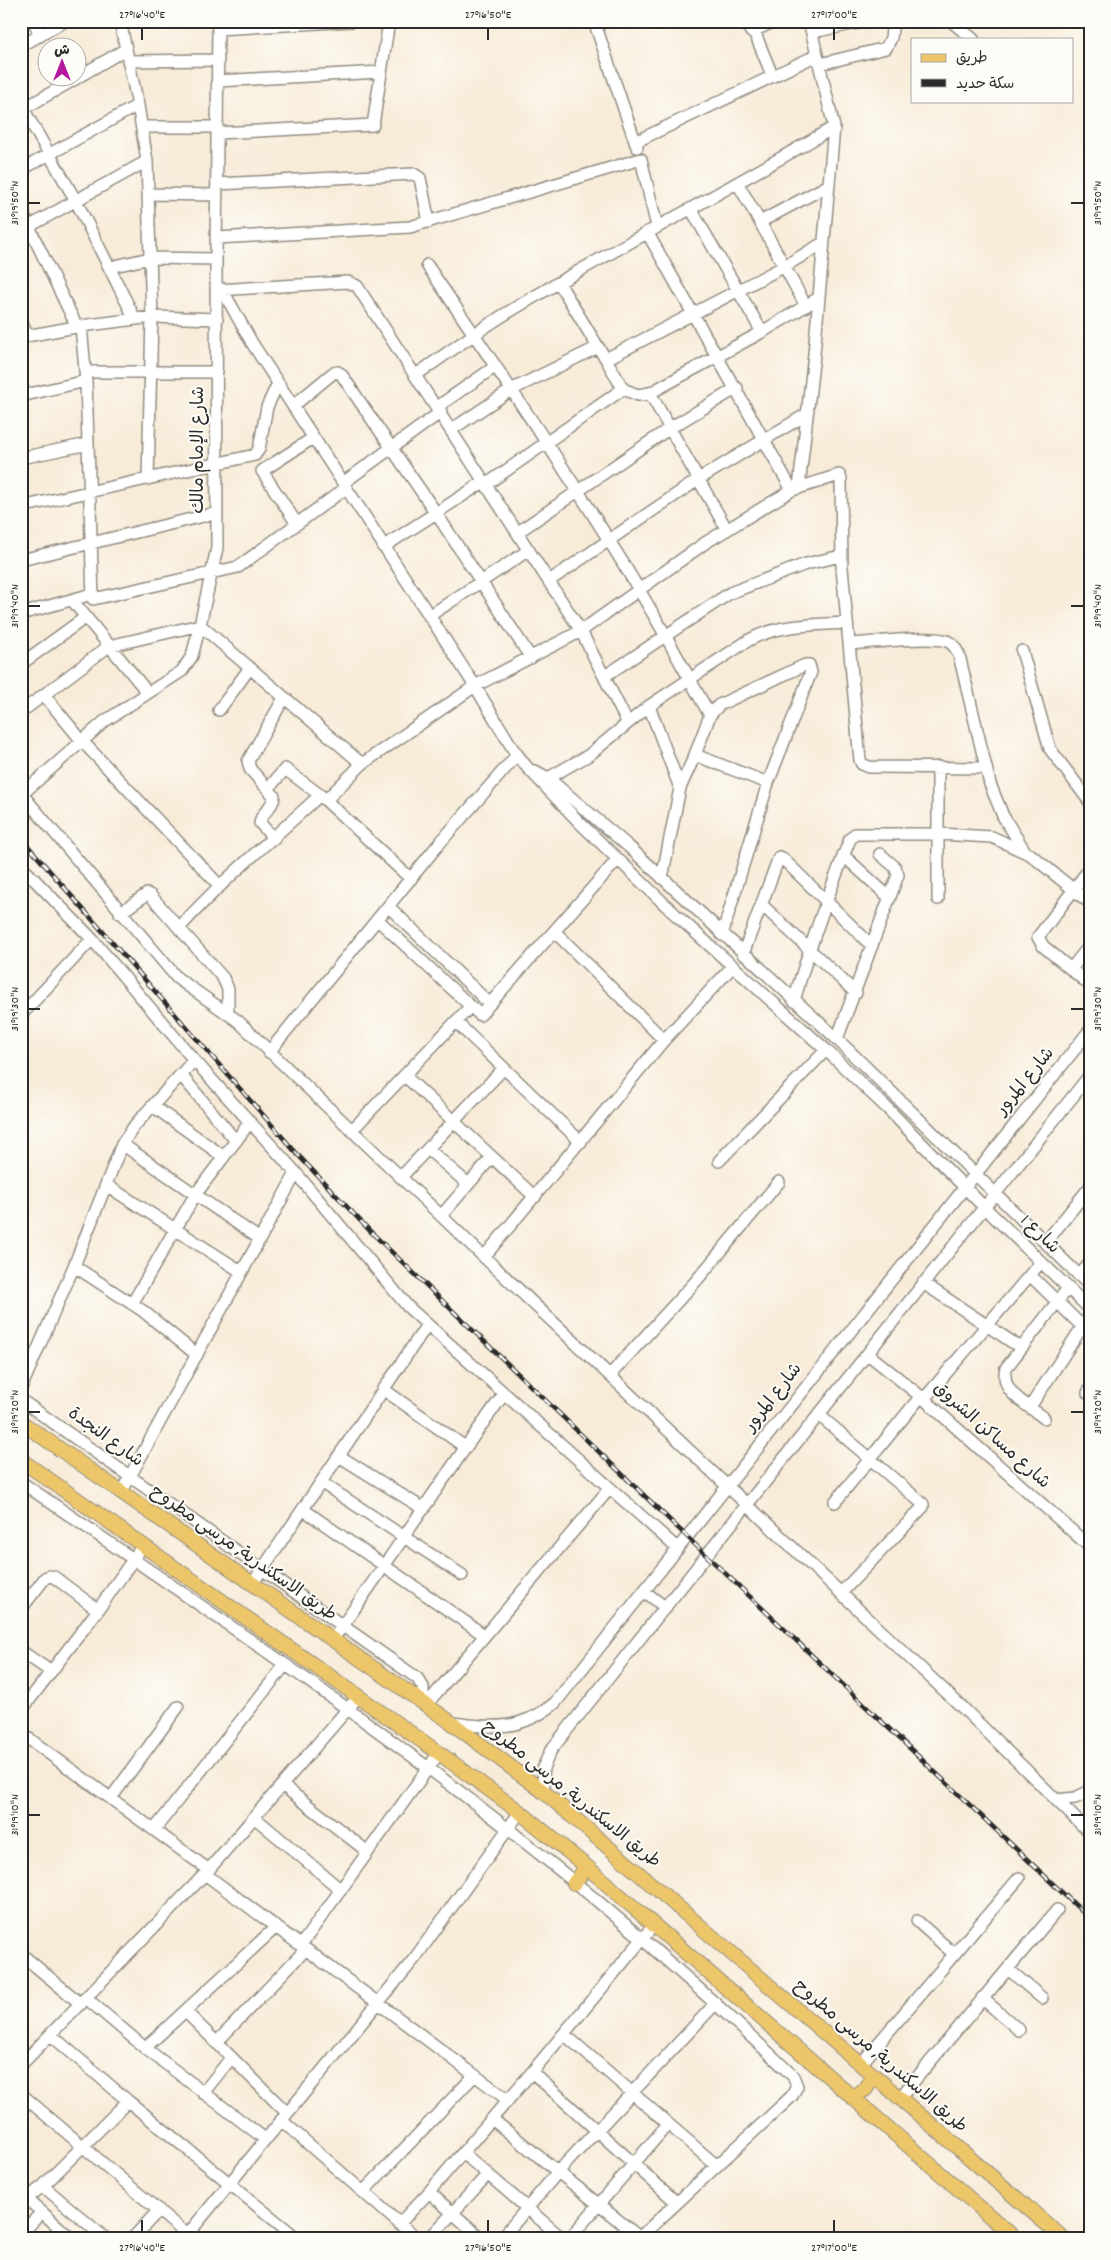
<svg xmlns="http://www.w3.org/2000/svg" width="1111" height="2260" font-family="Dekko,'Playpen Sans Arabic',sans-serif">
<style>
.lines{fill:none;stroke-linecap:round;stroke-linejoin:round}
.minor-casing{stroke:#928c82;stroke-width:14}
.major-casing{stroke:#928c82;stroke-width:16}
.minor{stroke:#fff;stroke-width:11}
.major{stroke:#ecc669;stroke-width:14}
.rail-casing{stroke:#2b2b2b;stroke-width:4.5}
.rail{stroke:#fdfcf7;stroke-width:2.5;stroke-dasharray:8;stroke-linecap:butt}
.ticks{fill:none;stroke:#2b2b2b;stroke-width:2}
.labels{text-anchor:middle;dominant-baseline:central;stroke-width:4;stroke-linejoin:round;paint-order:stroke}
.street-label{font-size:18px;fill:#2b2b2b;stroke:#fdfcf7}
.neatline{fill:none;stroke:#2b2b2b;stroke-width:2}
.ticks-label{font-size:12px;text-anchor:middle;fill:#2b2b2b}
</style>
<rect width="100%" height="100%" fill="#fdfcf7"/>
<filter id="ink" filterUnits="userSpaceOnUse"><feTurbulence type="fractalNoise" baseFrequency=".02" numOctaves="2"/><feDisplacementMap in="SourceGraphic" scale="10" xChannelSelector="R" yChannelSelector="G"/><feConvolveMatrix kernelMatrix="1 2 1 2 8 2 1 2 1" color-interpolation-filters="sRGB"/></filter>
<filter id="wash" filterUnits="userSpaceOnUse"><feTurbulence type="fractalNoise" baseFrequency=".0096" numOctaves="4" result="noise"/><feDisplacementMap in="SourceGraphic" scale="20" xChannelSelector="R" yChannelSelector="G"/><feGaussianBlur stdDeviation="1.12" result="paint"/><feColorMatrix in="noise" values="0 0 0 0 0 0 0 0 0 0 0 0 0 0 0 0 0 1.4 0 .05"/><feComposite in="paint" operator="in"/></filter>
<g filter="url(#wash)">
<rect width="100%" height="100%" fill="#f8ecd9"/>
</g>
<g filter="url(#ink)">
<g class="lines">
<defs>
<path id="minor" d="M34,21L40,36
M120,21L138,105L147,161L152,317L148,479
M594,21L637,147
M746,21L751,32L775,21
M951,21L973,39
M218,29L352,21
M754,31L772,75
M812,32L868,21
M21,46L65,21
M128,61L218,60
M820,64L886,48L891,38L893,21
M78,77L126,49
M218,81L381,72
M21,105L76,201L135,319
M23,109L77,78
M142,127H217
M217,133L373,125L389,21
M635,142L817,55
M21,170L138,105
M217,184L414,174L420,178L429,222
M738,184L760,222
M149,194L217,195
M691,209L762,332
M21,210L77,327
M30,226L147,161
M647,232L792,490
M216,238L410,227L641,159L657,227
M427,265C504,379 583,493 652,612C672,646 690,681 710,715
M110,267L150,258L216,259
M559,283L598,347
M222,289L252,343L475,686L513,749L526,766L579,822L677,916L826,1050L888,1109L984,1207L1090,1309
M217,290L348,282L357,286L581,631L627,722
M806,306L760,222L829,185
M21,320L27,336
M81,326L86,381L93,599L238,567L346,488
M21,337L81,326L152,317L217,319
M606,359L623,389L638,395L650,393L762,332L817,299
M85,372H217
M416,375C446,354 476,332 507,313C614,248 726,192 834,127
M650,393L727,530
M21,396L86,381
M293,406L333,373L338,372L341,374L436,513L383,547
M437,407L496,366
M451,430L511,390L598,347L606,359L785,266L823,243
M21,458L88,444
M485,481L436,513L531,658
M343,483L441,412
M487,484L623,389
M799,487L814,354L834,127L809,21
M21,507L255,455L259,449L267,407L278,383
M297,524L262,471L313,438
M518,532L670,428L737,388
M21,560L216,513
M549,581L699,479L807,414
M72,600L148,693
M21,614L92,594
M429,616L529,550
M849,644C871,643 929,635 947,641C954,644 956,649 959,655L990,784L1003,816L1024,850
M1022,651L1050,749L1090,802
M21,664L86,617
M605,676L730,593L806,564L841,556
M44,695L82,741L219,885
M219,710L249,669
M21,712L109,646L200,625L362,764L475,686L581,631L705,543L792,490L839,475L841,479L842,568L860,760L862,764L869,767L986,768
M535,771L548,778L628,846L837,1039L1090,1286
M548,778L589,755L649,706
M680,788L695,755
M268,789L285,769L320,795
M21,793L177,978L238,1021L484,1257L964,1709L1090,1833
M22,794L105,721L182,671L192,656L200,625L217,548L216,259L218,21
M326,800L362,764
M274,839L260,823C261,812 274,807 274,796L250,769L248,761L284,698
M843,855L890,898
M21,866L92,939L194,1060L296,1173L408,1307L678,1549
M1090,868L1038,937L1043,946L1090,985
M662,878L680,788L649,706L749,640C779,624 813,625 847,623
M938,899V767
M762,905L856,993
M389,907L490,1004
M120,913L147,894L151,896L223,978L228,989V1012
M378,920L480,1015L618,859
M180,927C223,879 273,839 320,795L411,879
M554,931L664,1040
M722,935L768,783L811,672L809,665H805L719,705L710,715L695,755L768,783
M743,954L779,857L782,858L872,946
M1071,969L1090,945
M794,1001C810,945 829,892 850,839L855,834H939L992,837L1031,855L1090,903
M21,1015L92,939
M456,1022L581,1142
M837,1039L898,875L895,867L880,854
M269,1052L438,845L517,755
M181,1075L236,1141
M405,1076L535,1197
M153,1106L224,1157
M352,1130L469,1008
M122,1144L260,1239
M428,1149L468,1184
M719,1161L826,1050
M401,1177L504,1068
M106,1185L242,1272
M441,1216L492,1157
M1045,1243L1090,1187
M484,1257L664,1040L733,966
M74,1266L143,1311L197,1355
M1030,1275L1090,1334
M1079,1276L1090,1263
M923,1283L1021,1348
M132,1304L195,1195L250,1122
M868,1354L924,1399L1090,1547
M610,1375L696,1281L779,1182
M21,1388L74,1266L122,1144L135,1125L194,1060
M383,1389L465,1447
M1088,1393L1090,1389
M924,1399L1041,1262
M21,1400L417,1678L423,1687V1702
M1030,1407L1090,1315
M819,1415L923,1504V1507L841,1593
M1044,1418C1028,1405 999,1392 1006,1368L1068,1288
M339,1456L424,1509
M21,1482C185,1595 351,1706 508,1829C607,1906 702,1989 793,2076L797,2086L792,2096L638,2239
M322,1483L462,1575
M121,1493L296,1173
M835,1502L921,1396
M304,1510L484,1635
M253,1583L427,1325
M644,1591L666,1608
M21,1609L45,1578L49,1576L54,1577L98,1610
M333,1639C391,1558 445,1474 504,1394
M21,1651L50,1671
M426,1705L610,1488
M21,1711L98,1610L143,1545
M452,1723C494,1728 521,1731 555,1703L1090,1030
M21,1733L209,1870
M282,1785L368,1852
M544,1792L543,1768L551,1750L1090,1075
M111,1798L178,1707
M1056,1800L1075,1798L1090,1791
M254,1817L341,1890
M154,1830L285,1665
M205,1874L508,2100
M917,1921L954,1954
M301,1945L439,1753
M21,1954L81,2004
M1008,1969L1042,1998
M86,1998L145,2048L265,2139
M982,1998L1019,2030
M185,2011L287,2113
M564,2034L717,2166
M51,2035L128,2101L298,2239
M216,2043L306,1949
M145,2048L276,1927
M21,2065L205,1874L358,1697
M860,2065L1019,1878
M532,2072L676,2202
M203,2093L231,2058
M21,2094L191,2238
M899,2099L1057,1910
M492,2119L639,2237
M281,2120L417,2239
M463,2153L563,2239
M43,2186L106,2239
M363,2192L474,2076
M429,2192L482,2239
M26,2198L72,2239
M21,2203L43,2186L128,2101
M399,2224L429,2192L532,2072L654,1925
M21,2234L42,2212
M132,2239L159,2210
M184,2239L415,1958L520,1812
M429,2239L488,2174
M501,2239L558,2172L716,2003
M569,2239L668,2124"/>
<path id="major" d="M21,1422L452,1723L544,1792L1064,2239
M21,1460L439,1753L520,1812L587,1867L1016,2239
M574,1883L587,1867
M852,2097L866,2089L873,2076"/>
</defs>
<use href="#minor" class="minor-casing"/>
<use href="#major" class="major-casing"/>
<use href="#minor" class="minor"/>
<use href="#major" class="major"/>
<defs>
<path id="rail" d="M21,838L298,1155L370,1231L707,1556L1090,1919"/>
</defs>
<use href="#rail" class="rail-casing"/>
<use href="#rail" class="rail"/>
</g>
</g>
<path class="ticks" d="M142,28V40M488,28V40M834,28V40M28,203H40M1071,203H1084M28,606H40M1071,606H1084M28,1009H40M1071,1009H1084M28,1412H40M1071,1412H1084M28,1815H40M1071,1815H1084M142,2220V2232M488,2220V2232M834,2220V2232"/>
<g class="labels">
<g class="street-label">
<text transform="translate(199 450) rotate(-90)">شارع الإمام مالك</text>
<text transform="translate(1026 1082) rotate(-51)">شارع المرور</text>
<text transform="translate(1039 1235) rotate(44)">شارع 1</text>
<text transform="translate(774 1398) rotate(-52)">شارع المرور</text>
<text transform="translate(991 1436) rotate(42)">شارع مساكن الشروق</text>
<text transform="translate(105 1438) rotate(36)">شارع النجدة</text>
<text transform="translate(243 1554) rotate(35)">طريق الاسكندرية, مرسى مطروح</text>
<text transform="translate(571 1795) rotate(39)">طريق الاسكندرية, مرسى مطروح</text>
<text transform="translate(880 2057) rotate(41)">طريق الاسكندرية, مرسى مطروح</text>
</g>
</g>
<rect width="1111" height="2260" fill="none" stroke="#fdfcf7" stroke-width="55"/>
<rect x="911" y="38" width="162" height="65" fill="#fdfcf7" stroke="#a9a8a5"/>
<rect x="921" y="54" width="25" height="8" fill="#ecc669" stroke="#a9a8a5"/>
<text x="956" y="62" font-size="15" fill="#2b2b2b">طريق</text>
<rect x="921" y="79" width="25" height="8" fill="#2b2b2b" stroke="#a9a8a5"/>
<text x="956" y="88" font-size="15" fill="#2b2b2b">سكة حديد</text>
<g transform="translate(62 62)"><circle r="24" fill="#fdfcf7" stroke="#a9a8a5"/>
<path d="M0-4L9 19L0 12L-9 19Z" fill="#b5179e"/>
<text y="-8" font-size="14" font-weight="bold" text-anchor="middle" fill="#2b2b2b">ش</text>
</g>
<rect x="28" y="28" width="1056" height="2204" class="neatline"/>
<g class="ticks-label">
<text x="142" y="18">27°16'40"E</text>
<text x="488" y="18">27°16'50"E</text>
<text x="834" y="18">27°17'00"E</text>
<text transform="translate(14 203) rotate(-90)" y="4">31°19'50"N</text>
<text transform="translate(1097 203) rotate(-90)" y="4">31°19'50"N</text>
<text transform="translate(14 606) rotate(-90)" y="4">31°19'40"N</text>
<text transform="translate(1097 606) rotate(-90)" y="4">31°19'40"N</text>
<text transform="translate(14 1009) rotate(-90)" y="4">31°19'30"N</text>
<text transform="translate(1097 1009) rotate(-90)" y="4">31°19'30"N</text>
<text transform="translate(14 1412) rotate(-90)" y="4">31°19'20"N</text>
<text transform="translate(1097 1412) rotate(-90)" y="4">31°19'20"N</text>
<text transform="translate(14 1815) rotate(-90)" y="4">31°19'10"N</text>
<text transform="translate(1097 1815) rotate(-90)" y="4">31°19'10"N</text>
<text x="142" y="2251">27°16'40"E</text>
<text x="488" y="2251">27°16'50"E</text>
<text x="834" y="2251">27°17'00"E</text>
</g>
</svg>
